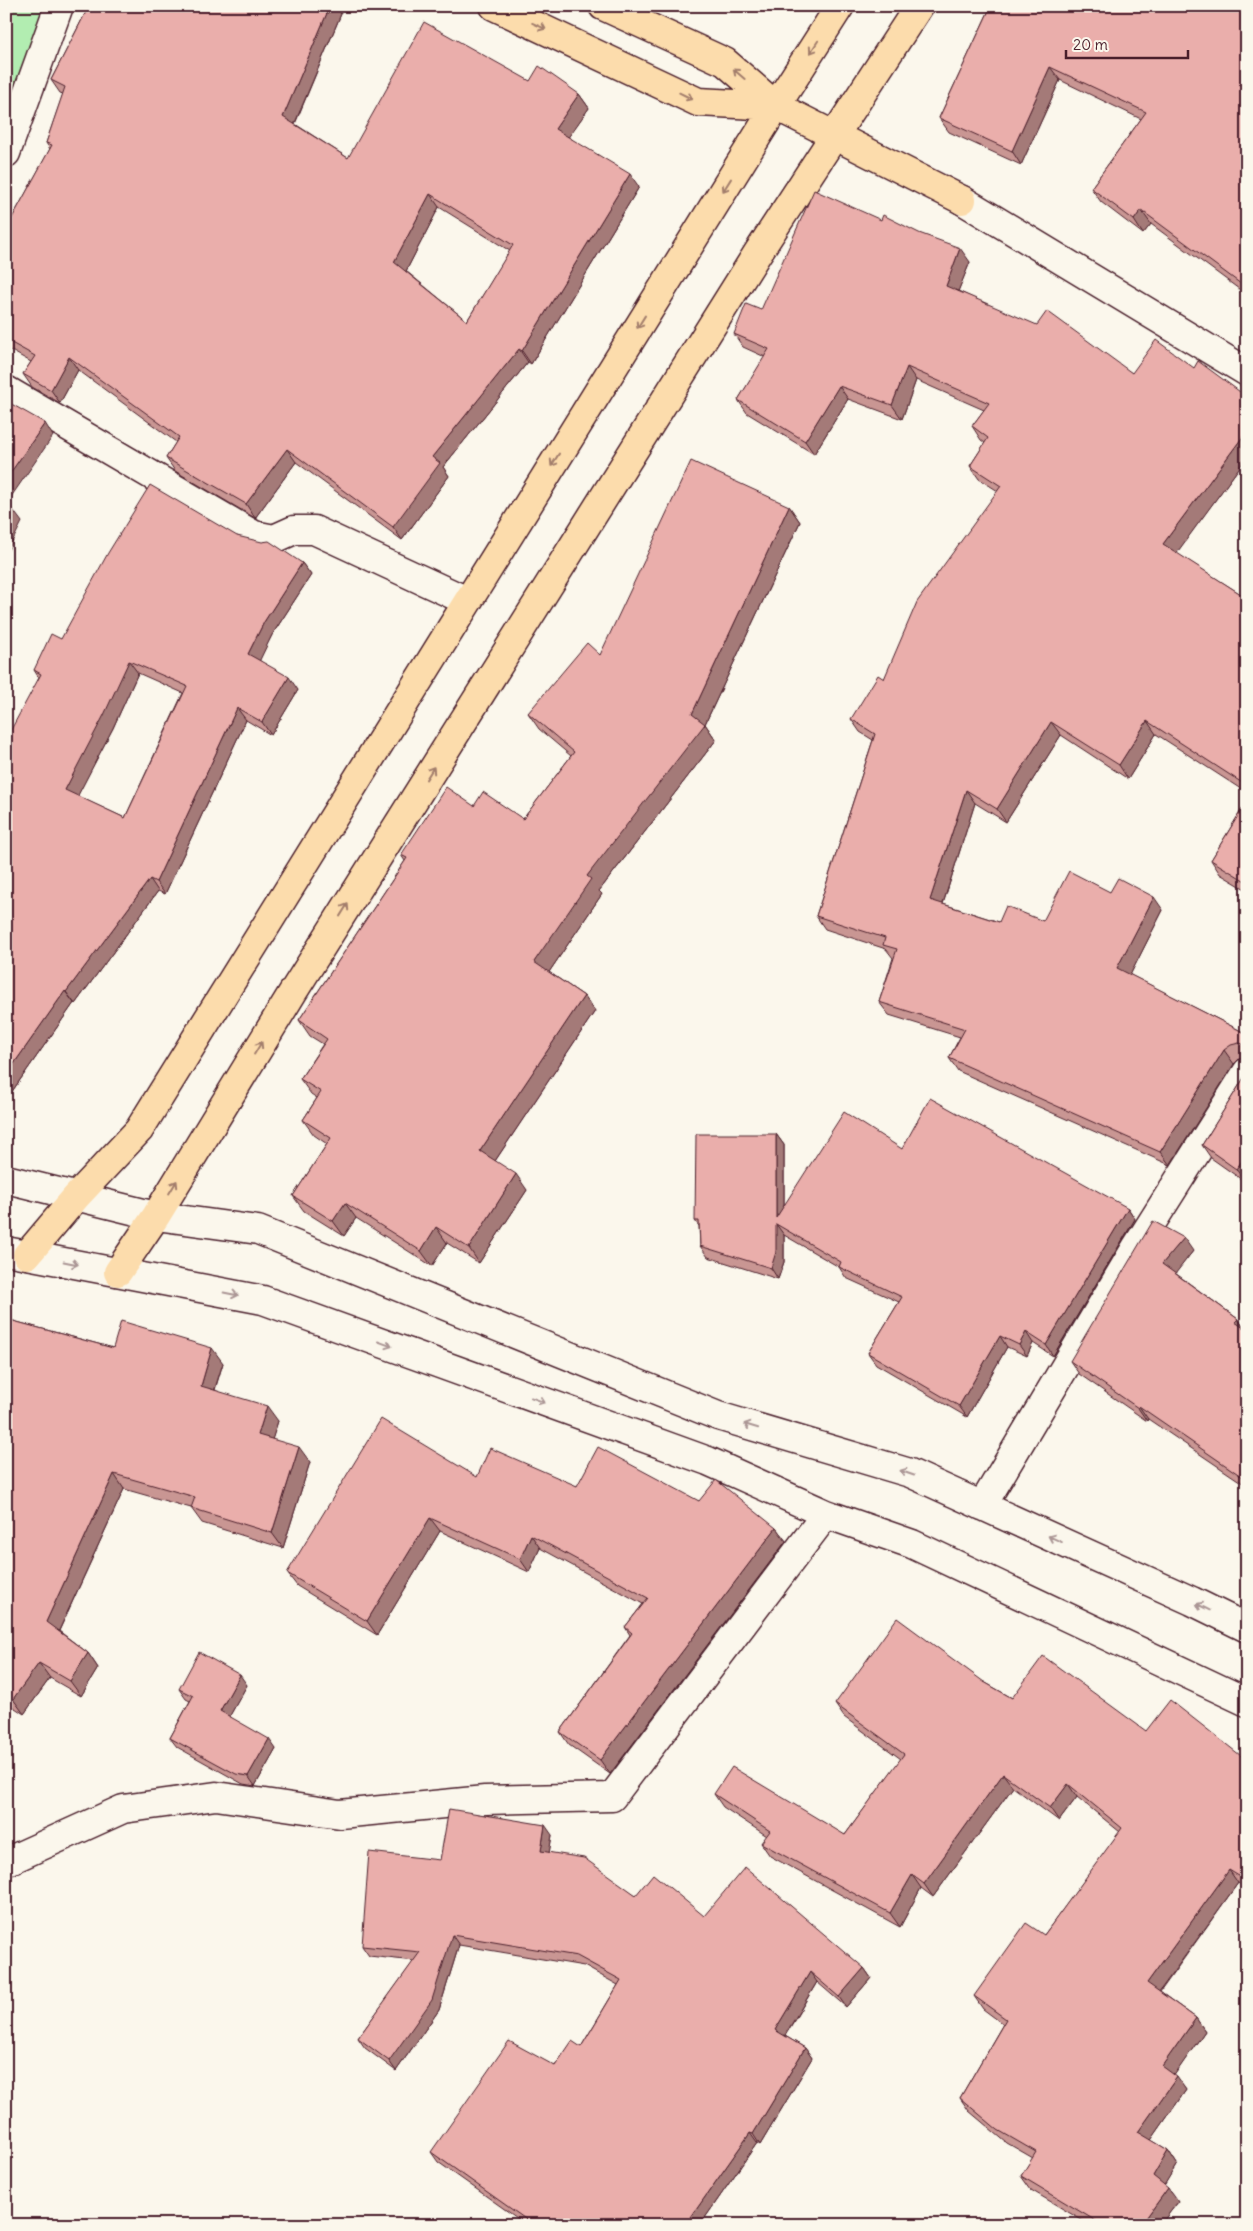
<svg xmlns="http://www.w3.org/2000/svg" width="1253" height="2231" font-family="Delius,sans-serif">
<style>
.green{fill:#b2edb1;stroke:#7e866e}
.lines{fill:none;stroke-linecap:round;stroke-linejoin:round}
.minor-casing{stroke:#4a1f2b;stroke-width:31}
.major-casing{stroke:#4a1f2b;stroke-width:31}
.minor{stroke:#fbf7ec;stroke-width:28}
.major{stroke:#fcdcac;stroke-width:28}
.wall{fill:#c99693;stroke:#4a1f2b;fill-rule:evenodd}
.shaded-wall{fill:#a47a78;stroke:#4a1f2b}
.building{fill:#eaaeab;stroke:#4a1f2b;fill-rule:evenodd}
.oneway{stroke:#a37e6c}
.oneway2{stroke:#ab9695}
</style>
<rect width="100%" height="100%" fill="#fbf7ec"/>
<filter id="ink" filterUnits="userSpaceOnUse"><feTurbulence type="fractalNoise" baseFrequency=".02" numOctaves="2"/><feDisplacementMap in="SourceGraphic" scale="10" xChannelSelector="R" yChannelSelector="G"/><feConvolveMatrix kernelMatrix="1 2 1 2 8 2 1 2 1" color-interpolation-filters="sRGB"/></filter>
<g filter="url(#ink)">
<path class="green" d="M6,6H46L6,123Z"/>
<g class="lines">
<defs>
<path id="minor" d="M6,153L59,6
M962,200L1247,372
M6,390L254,535L274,539L294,530H314L467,601
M6,1179L156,1216L258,1230L718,1416L910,1473L1192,1601L1247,1628
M6,1251L263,1300L708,1461L826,1514L912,1544L1247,1702
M982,1506L1137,1246L1247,1072
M6,1862L123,1809L216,1796L340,1814L485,1800L612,1797L826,1514"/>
<path id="major" d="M494,6L698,102L776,106
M603,6L725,62L776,106L962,200
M27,1255L76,1197L139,1130L776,106L840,6
M118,1272L156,1216L293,992L757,254L919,6"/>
</defs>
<use href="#minor" class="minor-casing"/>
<use href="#major" class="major-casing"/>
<use href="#minor" class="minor"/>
<use href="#major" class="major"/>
</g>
<path class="wall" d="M89,6H336L341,14L295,124L348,158L530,81L579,94L589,108L568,137L639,187L531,364L528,362L443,467L449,476L402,540L296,462L255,518L175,471L166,458L176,442L78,370L60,403L32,387L23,374L31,362L6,348V229L50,149L46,143L63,94L60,93L51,80ZM439,207L510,251L467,321L406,271Z
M991,6H1247V295L1151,224L1143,234L1101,202L1091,188L1141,119L1060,80L1021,165L949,132L939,118Z
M881,220L970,262L958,291L1132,373L1194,368L1247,397V457L1176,553L1247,598V793L1156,734L1128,779L1061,735L1006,822L975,803L943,904L999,922L1043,921L1110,892L1163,910L1130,975L1247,1034V1057L1240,1058L1234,1064L1170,1165L958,1071L949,1058L960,1037L889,1015L879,1002L893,958L886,949L825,929L816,916L873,740L860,732L851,719L884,679L998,491L979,479L970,466L985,443L981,440L972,426L984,410L916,380L902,419L848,399L814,454L747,413L738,400L765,357L743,347L734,334L761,310Z
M789,506L800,522L705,724L716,740L599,891L602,894L549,972L584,996L595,1011L495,1161L527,1190L479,1263L447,1243L432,1266L356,1218L344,1236L304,1211L293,1196L327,1144L314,1135L303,1120L317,1098L311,1094L300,1079L323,1044L310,1036L299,1020L405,861L401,855L474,806L523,819L571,756L539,729L528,713L600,655Z
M237,536L302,563L311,575L272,635L259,660L298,690L271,735L246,720L165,894L158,891L75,1004L74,1003L6,1100L39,678L34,670L61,639ZM138,673L183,693L125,818L77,796L113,728Z
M1247,801V890L1220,874L1211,860Z
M1247,1073V1180L1245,1182L1211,1158L1202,1145Z
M776,1134L784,1145V1206L902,1149L1128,1208L1135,1219L1053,1356L1033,1343L1027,1356L1007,1347L967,1417L876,1364L868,1353L899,1302L846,1278L839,1267L784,1235V1262L778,1279L708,1257L700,1246L699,1226L695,1221Z
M1193,1251L1175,1273L1238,1319L1244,1328L1247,1330V1486L1148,1419L1147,1421L1079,1374L1070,1361Z
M6,1319L113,1348L223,1363L215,1390L278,1421L272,1439L310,1462L283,1548L202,1523L191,1508L124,1489L59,1631L88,1653L98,1668L81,1696L50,1678L24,1714L6,1702Z
M477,1477L577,1486L699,1501L776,1528L786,1541L610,1774L569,1745L560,1732L630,1635L625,1627L643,1604L540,1548L529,1572L440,1531L377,1635L297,1586L287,1573Z
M984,1682L1012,1698L1146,1731L1245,1759L1247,1756V1889L1238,1883L1160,1992L1196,2018L1205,2031L1174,2075L1186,2090L1151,2140L1168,2150L1177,2164L1164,2185L1178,2202L1160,2225H1090L1031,2190L1021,2176L1033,2158L1007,2143L969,2111L960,2098L1003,2024L983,2009L974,1996L1044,1935L1120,1832L1077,1797L1059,1821L1013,1787L933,1897L921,1888L900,1927L770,1856L761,1843L767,1836L723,1807L714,1794L845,1835L901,1759L844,1717L835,1704Z
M247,1685L229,1717L276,1749L255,1786L243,1784L177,1747L170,1738L190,1701L186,1699L179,1689Z
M552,1835L549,1852L636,1895L704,1916L864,1968L871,1978L846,2007L817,1982L785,2036L805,2048L812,2058L760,2145L757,2143L700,2225H527L438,2162L431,2152L581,2047L618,1985L584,1966L459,1945L439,2010L396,2071L365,2048L358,2038L414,1961L369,1956L362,1946L440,1860Z"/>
<path class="shaded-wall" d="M330,6H336L341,14L292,130L283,117Z
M1050,67L1060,80L1021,165L1012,151Z
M579,94L589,108L565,142L555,129Z
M630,174L639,187L531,364L522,351Z
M430,194L439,207L404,275L394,262Z
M1141,210L1151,224L1143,234L1134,220Z
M960,248L970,262L955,299L946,286Z
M1247,276V292L1241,284Z
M519,349L528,362L443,467L449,476L402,540L393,527L432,457Z
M69,357L78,370L60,403L51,390Z
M907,367L916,380L902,419L892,405Z
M839,386L848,399L814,454L805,441Z
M45,423L53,436L6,504V479Z
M1247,431V457L1173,558L1163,544Z
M287,449L296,462L255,518L246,504Z
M789,506L800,522L704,726L705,724L716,740L599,891L602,894L545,978L534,962L587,876L692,714Z
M13,510L22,522L6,554V523Z
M302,563L311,575L272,635L257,666L248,654L264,622Z
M129,661L138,673L113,728L74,803L65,790Z
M289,677L298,690L271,735L262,722Z
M237,708L246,720L165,894L156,882Z
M1147,721L1156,734L1128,779L1119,765Z
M1051,722L1061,735L1006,822L997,809Z
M966,790L975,803L940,913L930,900Z
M150,879L158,891L75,1004L66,992Z
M1154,897L1163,910L1127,981L1117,968Z
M65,991L74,1003L6,1100V1075Z
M584,996L595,1011L491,1167L480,1151Z
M1224,1050L1234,1064L1170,1165L1160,1152Z
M776,1134L784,1145V1229L776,1218Z
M1242,1161L1247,1168V1180L1245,1182L1236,1169Z
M516,1174L527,1190L479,1263L469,1248Z
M345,1203L356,1218L344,1236L333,1221Z
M1128,1208L1135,1219L1053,1356L1046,1345Z
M776,1224L784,1235V1262L778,1279L771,1268Z
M436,1227L447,1243L432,1266L421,1251Z
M1184,1238L1193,1251L1172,1278L1162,1264Z
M1238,1319L1247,1332L1235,1322Z
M1026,1332L1033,1343L1027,1356L1019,1345Z
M1000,1336L1007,1347L967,1417L959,1406Z
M212,1348L223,1363L211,1401L201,1386Z
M267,1406L278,1421L269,1450L258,1435Z
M1139,1406L1148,1419L1147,1421L1138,1408Z
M299,1447L310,1462L283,1548L272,1533Z
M114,1474L124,1489L56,1637L46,1622Z
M430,1518L440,1531L377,1635L367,1621Z
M776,1528L786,1541L610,1774L600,1760Z
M531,1535L540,1548L529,1572L520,1559Z
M88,1653L98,1668L81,1696L70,1681Z
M39,1663L50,1678L24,1714L13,1699Z
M240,1675L247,1685L227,1721L220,1711Z
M269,1739L276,1749L255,1786L248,1776Z
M1003,1774L1013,1787L933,1897L924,1884Z
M1068,1784L1077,1797L1059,1821L1050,1808Z
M545,1825L552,1835L548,1861L541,1851Z
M1229,1870L1238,1883L1156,1996L1147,1983Z
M912,1875L921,1888L900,1927L890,1913Z
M452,1935L459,1945L439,2010L396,2071L389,2061Z
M864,1968L871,1978L846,2007L839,1997Z
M810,1972L817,1982L782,2040L775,2030Z
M1196,2018L1205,2031L1171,2080L1162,2066Z
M805,2048L812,2058L760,2145L753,2134Z
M1177,2077L1186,2090L1147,2146L1138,2132Z
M750,2133L757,2143L700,2225H692L691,2217Z
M1168,2150L1177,2164L1162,2189L1153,2176Z
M1168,2188L1178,2202L1160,2225H1141Z"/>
<path class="building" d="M89,6H330L283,117L348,158L424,22L530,81L539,66L579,94L555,129L630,174L522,351L519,349L432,457L440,463L393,527L287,449L246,504L166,458L179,437L69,357L51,390L23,374L35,356L6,340V229L52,145L46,143L65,87L51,80ZM430,194L513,245L467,321L394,262Z
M991,6H1247V276L1241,284L1141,210L1134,220L1091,188L1146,112L1050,67L1012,151L939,118Z
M814,190L881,220L883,215L919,233L960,248L946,286L1037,325L1047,311L1132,373L1156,340L1194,368L1198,361L1247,397V431L1163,544L1247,598V786L1147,721L1119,765L1051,722L997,809L966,790L930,900L999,922L1006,906L1043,921L1069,871L1110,892L1118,878L1154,897L1117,968L1247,1034V1047L1246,1045L1239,1043L1231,1045L1224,1050L1160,1152L949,1058L965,1029L879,1002L897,949L883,945L885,938L816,916L875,734L851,719L878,675L884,679L917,602L1001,486L970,466L988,438L972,426L989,403L907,367L892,405L839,386L805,441L738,400L769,349L734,334L746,304L761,310Z
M6,401L45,423L6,479Z
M691,461L789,506L692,714L705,724L587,876L591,879L534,962L584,996L480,1151L516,1174L469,1248L436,1227L421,1251L345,1203L333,1221L293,1196L331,1138L303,1120L321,1092L300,1079L327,1039L299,1020L407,858L401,855L446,787L474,806L483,792L523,819L574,752L528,713L587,643L600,655Z
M150,485L237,536L262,542L269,541L302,563L264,622L248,654L289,677L262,722L237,708L156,882L150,879L66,992L65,991L6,1075V739L41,674L34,670L51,634L61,639L108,553ZM129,661L187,686L125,818L65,790L104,715Z
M6,506L13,510L6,523Z
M1247,801V882L1211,860Z
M1247,1073V1164L1242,1161L1236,1169L1202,1145Z
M930,1098L1128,1208L1046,1345L1026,1332L1019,1345L1000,1336L959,1406L868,1353L902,1297L839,1267L841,1262L776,1224V1252L771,1268L700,1246L699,1221H695L696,1134H776V1218L844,1112L902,1149Z
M1153,1221L1184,1238L1162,1264L1238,1319L1235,1322L1247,1330V1480L1139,1406L1138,1408L1070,1361Z
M6,1319L113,1348L121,1321L212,1348L201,1386L267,1406L258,1435L299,1447L272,1533L191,1508L195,1497L114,1474L46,1622L88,1653L70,1681L39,1663L13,1699L6,1694Z
M381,1419L477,1477L490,1448L577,1486L598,1447L699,1501L716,1480L776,1528L600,1760L560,1732L632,1633L625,1627L648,1598L531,1535L520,1559L430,1518L367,1621L287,1573Z
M897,1618L984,1682L1012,1698L1043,1656L1146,1731L1170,1700L1245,1759L1247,1756V1881L1229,1870L1147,1983L1196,2018L1162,2066L1177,2077L1138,2132L1168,2150L1153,2176L1168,2188L1141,2225H1093L1096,2221L1021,2176L1036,2152L998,2130L960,2098L1006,2019L974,1996L1026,1923L1044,1935L1122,1828L1068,1784L1050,1808L1003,1774L924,1884L912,1875L890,1913L761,1843L770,1831L714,1794L732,1767L845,1835L904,1754L835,1704Z
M199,1652L240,1675L220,1711L269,1739L248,1776L236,1774L170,1738L193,1696L179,1689Z
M449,1809L545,1825L541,1851L584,1858L636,1895L653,1874L704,1916L745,1867L864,1968L839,1997L810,1972L775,2030L805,2048L753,2134L750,2133L691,2217L696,2221L692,2225H530L531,2223L431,2152L509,2041L555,2066L572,2041L581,2047L621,1980L577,1956L452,1935L432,2000L389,2061L358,2038L420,1952L362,1946L369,1852L440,1860Z"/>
<defs><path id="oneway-shaft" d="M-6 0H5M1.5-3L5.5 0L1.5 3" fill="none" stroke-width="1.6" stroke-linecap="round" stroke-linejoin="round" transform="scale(1.25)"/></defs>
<g class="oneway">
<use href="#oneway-shaft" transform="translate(539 26) rotate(24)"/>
<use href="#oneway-shaft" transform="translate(814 47) rotate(123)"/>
<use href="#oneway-shaft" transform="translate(739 74) rotate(-139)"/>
<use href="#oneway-shaft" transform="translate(686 96) rotate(26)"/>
<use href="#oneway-shaft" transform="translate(727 185) rotate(122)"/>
<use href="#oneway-shaft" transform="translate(641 322) rotate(122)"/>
<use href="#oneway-shaft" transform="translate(555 460) rotate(122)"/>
<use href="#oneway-shaft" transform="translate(430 773) rotate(-58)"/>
<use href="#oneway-shaft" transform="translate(344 910) rotate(-58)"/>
<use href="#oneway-shaft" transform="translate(258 1048) rotate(-59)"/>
<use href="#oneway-shaft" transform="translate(173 1187) rotate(-59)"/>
</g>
<g class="oneway2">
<use href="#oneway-shaft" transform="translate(71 1263) rotate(11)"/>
<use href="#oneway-shaft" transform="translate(231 1294) rotate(11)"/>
<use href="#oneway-shaft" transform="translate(385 1344) rotate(20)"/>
<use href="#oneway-shaft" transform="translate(538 1400) rotate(20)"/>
<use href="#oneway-shaft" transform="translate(751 1426) rotate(-163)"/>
<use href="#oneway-shaft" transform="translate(907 1473) rotate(-161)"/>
<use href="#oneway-shaft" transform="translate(1055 1539) rotate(-156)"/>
<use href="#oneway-shaft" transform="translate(1203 1607) rotate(-154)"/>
</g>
</g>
<rect width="1253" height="2231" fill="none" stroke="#fbf7ec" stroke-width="25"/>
<rect x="12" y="12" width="1228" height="2206" fill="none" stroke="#4a1f2b" stroke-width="2" filter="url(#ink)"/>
<path d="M1066 50v8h122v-8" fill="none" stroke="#4a1f2b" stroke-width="2.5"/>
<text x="1073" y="50" font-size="15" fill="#4a1f2b" stroke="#fbf7ec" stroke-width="4" paint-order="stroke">20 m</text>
</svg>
